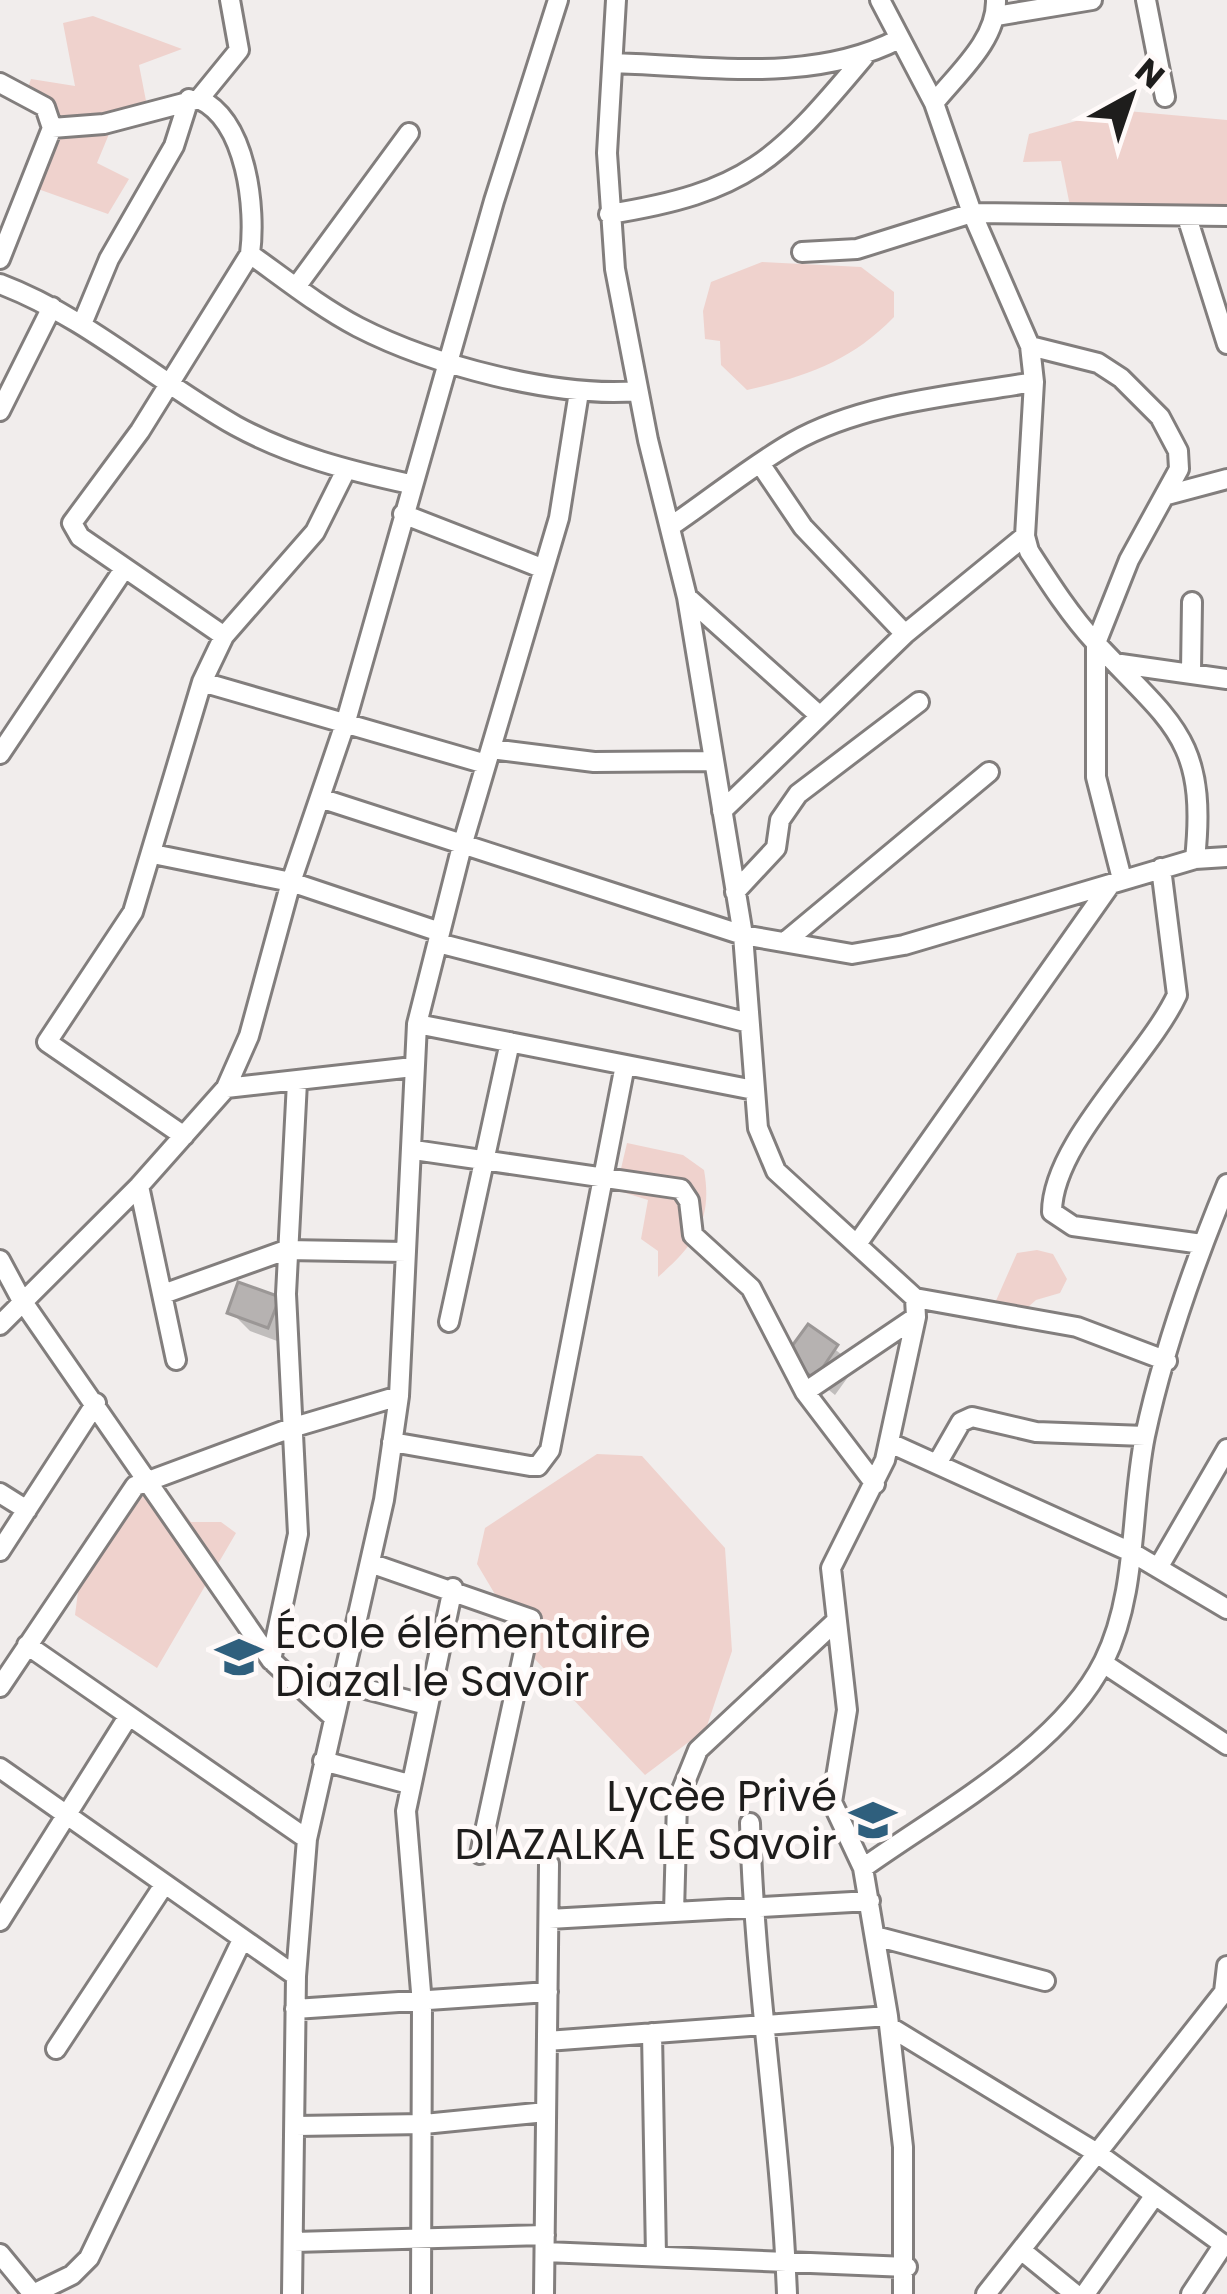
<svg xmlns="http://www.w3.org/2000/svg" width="1227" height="2294" font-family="Poppins,sans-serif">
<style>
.green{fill:#efd2cd}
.shadow{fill:#0003}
.building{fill:#b6b2b1;stroke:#9b9796;stroke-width:3}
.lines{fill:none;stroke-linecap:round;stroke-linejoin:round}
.minor-casing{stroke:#827e7d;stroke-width:24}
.minor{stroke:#fff;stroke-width:18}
.labels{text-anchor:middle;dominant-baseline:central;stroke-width:10;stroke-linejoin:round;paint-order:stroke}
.poi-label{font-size:42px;fill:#1e1d1c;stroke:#fffaf9;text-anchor:start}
</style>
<rect width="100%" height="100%" fill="#f1edec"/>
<path class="green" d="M93,16L182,49L139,65L147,106L109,134L97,163L129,179L108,214L38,189L48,152L46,109L26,93L31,79L75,86L63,23Z
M1116,110L1227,120V204L1179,227L1073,221L1061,161L1023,162L1029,134Z
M762,262L861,267L894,292V317C850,362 807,376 747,390L721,365L720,341L705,339L703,311L711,282Z
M627,1143L683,1155L704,1170C713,1220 695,1245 658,1277V1251L641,1239L648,1200L616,1190Z
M1037,1250L1053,1254L1067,1279L1060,1293L1036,1300L1009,1324L991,1312L1017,1253Z
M106,1441L136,1450L191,1522H221L236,1533L157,1668L75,1615L85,1538L135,1480Z
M597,1454L642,1456L725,1548L732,1651L706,1729L645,1775L531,1655L477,1564L485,1528Z"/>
<path class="shadow" d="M278,1299L298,1319L288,1345L250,1331L231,1312Z
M808,1328L856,1366L835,1395L788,1357Z"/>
<path class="building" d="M238,1282L280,1297L268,1328L227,1313Z
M808,1324L838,1345L815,1379L784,1357Z"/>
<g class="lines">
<defs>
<path id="minor" d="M616,0L607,153L615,269L648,440L687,597L743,935L758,1128L776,1171L915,1298L916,1317L885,1460L831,1568L847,1710L832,1802L863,1868L888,2016L903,2147V2294
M880,0L934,103L972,213L1030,346L1034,382L1025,536L1029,551C1049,582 1070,615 1095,642C1170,723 1208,737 1195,859
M1146,0L1165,97
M996,16L1092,0
M613,63C708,66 812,84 899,39
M0,83L45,107L52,128L0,259
M199,99L239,50L230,0
M934,103C958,73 997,40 996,0
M52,128L104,124L199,99C247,121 256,209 250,254L140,431L72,523L80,537L224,636
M609,214C747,192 777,161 864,57
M1187,217L1227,344
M802,252L857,249L972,213L1227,216
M250,254C285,279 320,307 358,327C432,365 556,398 638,391
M0,284C87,317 156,381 236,426C291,456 350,471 410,484
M296,287L409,133
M82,324L109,259L174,146L189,99
M1030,346L1098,363L1121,378L1160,417L1178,451L1179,469L1129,560L1096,643V777L1122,879
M0,411L52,307
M761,465L803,527L905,634
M1167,495L1227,479
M403,514L544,569
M671,526C711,499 751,466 793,442C864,402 954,396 1034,382
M687,597L820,716
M1121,664L1227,679
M1191,671L1192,602
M202,682L486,764
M491,749L594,762L713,761
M0,754L124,569
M323,799L743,935L852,954L904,945L1195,859L1227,857
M722,811L905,634L1025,536
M153,854L291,882L440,932
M1161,868L1177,995C1149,1056 1052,1143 1052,1212L1073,1226L1202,1244
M735,892L776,848L780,820L798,794L919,702
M786,941L989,772
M438,943L749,1023
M417,1024L754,1090
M226,1088L413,1067
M184,1136L47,1042L133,912L202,682L224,636L315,532L346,470
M414,1150L681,1189L689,1201L693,1235L751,1288L805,1392L875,1484
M139,1186L176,1360
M857,1244L1110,885
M0,1260L21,1299L271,1660L334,1718
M166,1293L286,1250L406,1252
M915,1298L1077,1327L1167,1361
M449,1322L510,1042
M0,1325L139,1186L226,1088L249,1036L291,882L346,721L494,201L558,0
M805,1392L916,1317
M392,1442L530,1466H538L550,1450L625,1065
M890,1443L1131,1552L1227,1609
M938,1462L961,1422L972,1417L1036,1432L1145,1436
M0,1493L27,1510
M0,1551L96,1403
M370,1563L531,1619L480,1854
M1158,1568L1227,1449
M27,1645L307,1839
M271,1660L298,1534L286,1294L297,1082
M1103,1663L1227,1745
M342,1683L427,1705
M0,1687L135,1486L291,1428L399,1396
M323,1761L409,1784
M0,1768L296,1976
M750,1823C754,1980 781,2136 787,2294
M863,1868C941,1812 1061,1748 1104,1661C1138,1592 1130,1510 1145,1436C1163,1351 1194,1264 1227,1184
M674,1912L677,1802L698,1750L835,1622
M549,1919L870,1901
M0,1921L128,1717
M875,1936L1045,1981
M295,2009L548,1992
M890,2027L1097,2153L1227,2247
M652,2033L656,2256
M547,2041L888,2016
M56,2049L164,1885
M296,2126L424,2124L546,2112
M294,2242L545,2235
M1021,2250L1075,2294
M545,2252L907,2267
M0,2254L33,2294L72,2275L89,2258L242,1940
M292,2294L296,1976L307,1839L384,1500L399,1396L417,1024L462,846L559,518L579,392
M421,2294L422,2004L406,1811L453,1588
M544,2294L549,1864
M986,2294L1224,1992L1227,1966
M1085,2294L1155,2195
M1191,2294L1224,2244"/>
</defs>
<use href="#minor" class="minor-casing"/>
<use href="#minor" class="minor"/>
</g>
<defs>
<symbol id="school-bare" viewBox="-9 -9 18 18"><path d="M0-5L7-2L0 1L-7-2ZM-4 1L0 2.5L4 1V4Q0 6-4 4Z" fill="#2f5f7d" stroke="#fffaf9" stroke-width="2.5" paint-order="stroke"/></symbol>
</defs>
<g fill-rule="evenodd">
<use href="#school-bare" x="206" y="1624" width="66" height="66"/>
<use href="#school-bare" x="840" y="1787" width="66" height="66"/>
</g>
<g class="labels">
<g class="poi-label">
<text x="275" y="1633">École élémentaire<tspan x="275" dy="48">Diazal le Savoir</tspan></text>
<text x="837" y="1796" text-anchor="end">Lycèe Privé<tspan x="837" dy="48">DIAZALKA LE Savoir</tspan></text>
</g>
</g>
<g transform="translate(1131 96) rotate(40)" stroke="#fffaf9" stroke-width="9" paint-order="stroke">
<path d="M0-9L21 45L0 30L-21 45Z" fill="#1e1d1c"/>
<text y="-18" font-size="33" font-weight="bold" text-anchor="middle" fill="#1e1d1c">N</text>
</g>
</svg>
